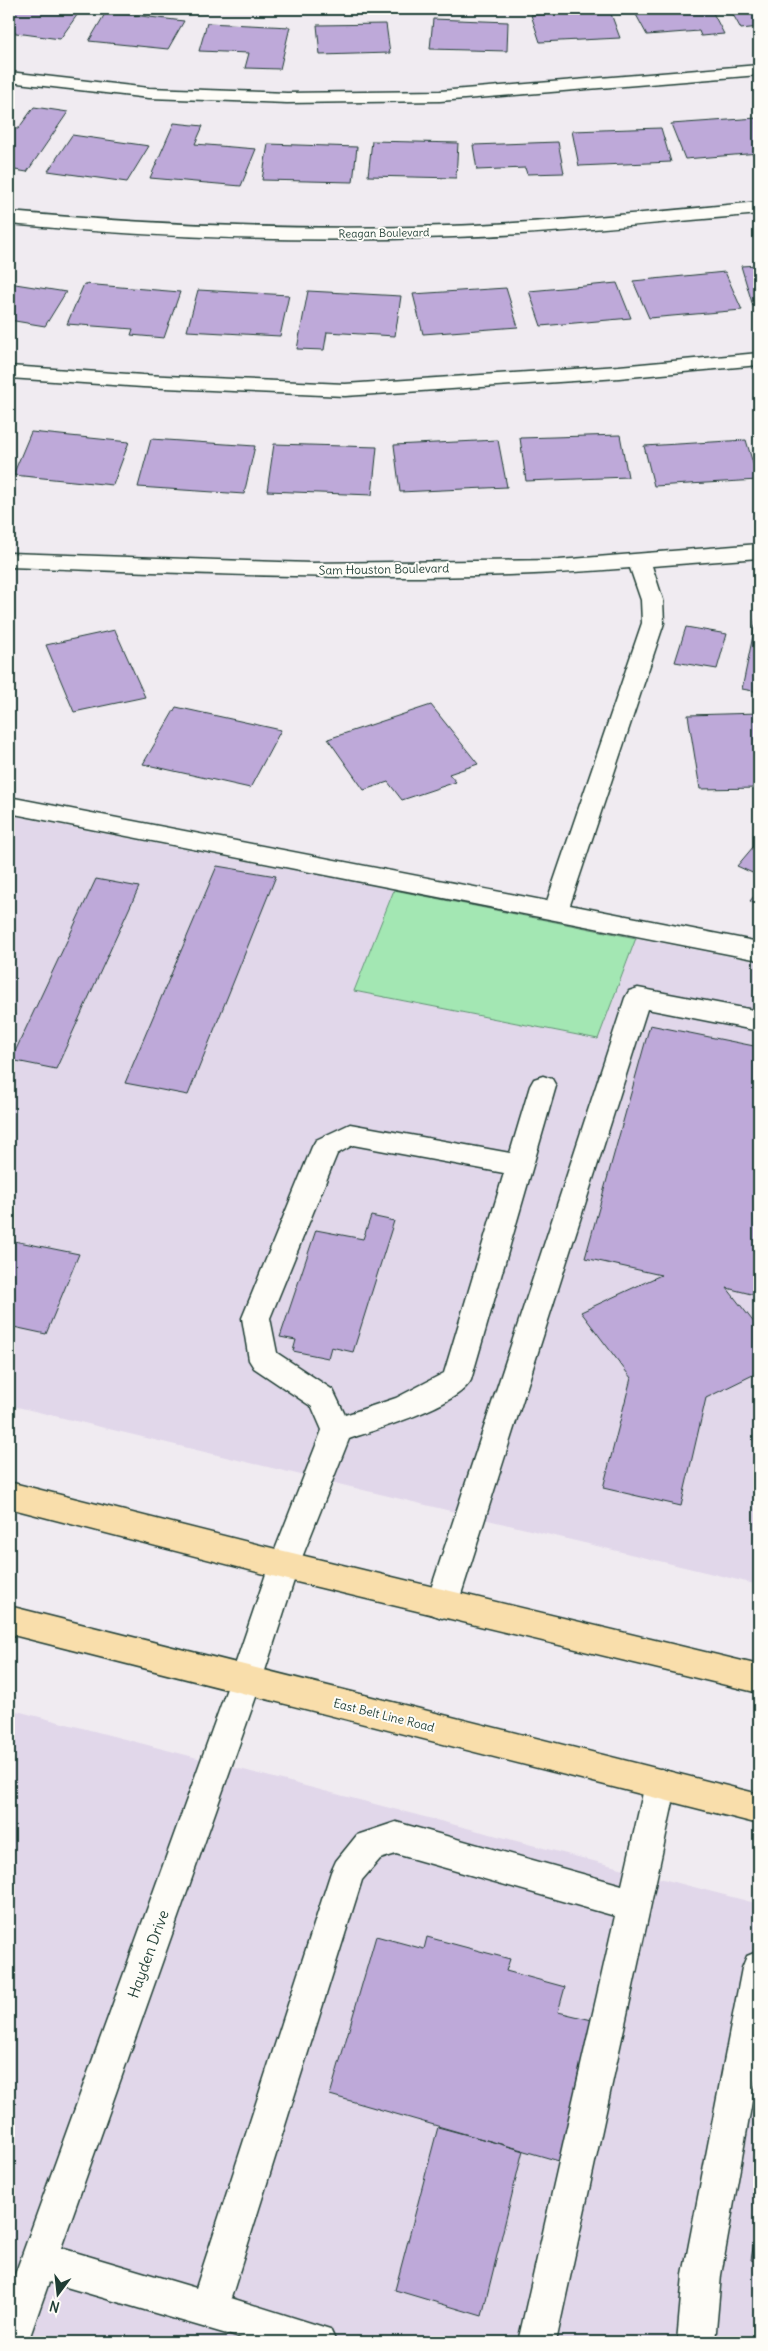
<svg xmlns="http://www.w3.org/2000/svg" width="768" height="2351" font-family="Delius,sans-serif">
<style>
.built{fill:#e1d7ea}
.green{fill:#a3e7b3;stroke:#619274}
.building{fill:#bea9d9;stroke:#1f3d34}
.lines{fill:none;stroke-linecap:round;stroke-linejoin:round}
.minor-casing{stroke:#1f3d34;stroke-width:3}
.major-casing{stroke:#1f3d34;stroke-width:3}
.minor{fill:#fdfcf7;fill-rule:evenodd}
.major{fill:#f9deab;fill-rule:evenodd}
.labels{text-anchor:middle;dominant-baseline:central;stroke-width:4;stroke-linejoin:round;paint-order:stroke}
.far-street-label{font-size:11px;fill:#1f3d34;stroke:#fdfcf7}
.street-label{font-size:12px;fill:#1f3d34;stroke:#fdfcf7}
.near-street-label{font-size:15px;fill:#1f3d34;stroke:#fdfcf7}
</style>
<rect width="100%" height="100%" fill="#f0ebf1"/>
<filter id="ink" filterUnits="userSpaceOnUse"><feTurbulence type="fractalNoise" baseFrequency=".02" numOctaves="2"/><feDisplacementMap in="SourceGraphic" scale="10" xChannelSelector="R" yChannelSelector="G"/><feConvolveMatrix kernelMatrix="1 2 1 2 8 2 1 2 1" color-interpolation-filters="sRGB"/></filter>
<g filter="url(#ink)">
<path class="built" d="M9,815L394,890L354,991L598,1039L636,938L759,962V1585L9,1405Z
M9,1709L759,1904V2342H9Z"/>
<path class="green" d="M394,890L636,938L598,1039L354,991Z"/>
<path class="building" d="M9,9H63L80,11L60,39L9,32Z
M633,9H711L724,34L701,36L699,31L647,35Z
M730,9H759V27L741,29Z
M610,11L620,38L540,42L531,15Z
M106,12L184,21L168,49L89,41Z
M433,19L508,22L507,51L430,49Z
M207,23L290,27L280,69L245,68L249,53L199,51Z
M386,24L390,53L320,55L317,25Z
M34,107L68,112L27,172L9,169V128L18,129Z
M757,118L759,153L685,159L671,124Z
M174,123L203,126L195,144L256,149L241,186L150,178Z
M661,128L671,162L579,166L572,131Z
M72,135L149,146L127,182L48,171Z
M372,141L458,143L456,178L368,176Z
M558,142L564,173L527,174L525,168L477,170L473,145Z
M268,144L357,147L353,182L262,180Z
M759,265V306H753L741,266Z
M725,272L742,310L649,318L633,281Z
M9,283L66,292L45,326L9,320Z
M617,283L631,318L541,326L529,291Z
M84,284L180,292L164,338L131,335L133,329L67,324Z
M506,288L518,327L423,334L413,294Z
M198,290L289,295L280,336L187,331Z
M308,291L401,296L395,336L327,332L324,350L297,349Z
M31,432L129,442L113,485L13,475Z
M620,435L628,477L526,481L520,438Z
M151,439L255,446L244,494L138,487Z
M498,440L507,487L400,492L394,445Z
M746,440L758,480L654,486L644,446Z
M274,444L377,447L372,495L267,491Z
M757,616H759V692L742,689Z
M686,627L727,634L717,669L675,662Z
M115,630L145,697L74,712L46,645Z
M431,705L478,764L449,774L456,782L402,800L388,782L364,790L328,739Z
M176,707L281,730L250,788L143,764Z
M759,713V788L700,789L688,715Z
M759,840V876L737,866Z
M217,866L276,876L188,1095L125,1083Z
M96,879L139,887L56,1069L11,1060Z
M759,890V905L750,901Z
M650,1025L759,1047V1296L727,1288L759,1329V1372L706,1398L681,1506L603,1488L631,1378L581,1312L661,1275L585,1258Z
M371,1216L394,1221L353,1352L331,1347L328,1358L293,1351L296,1340L280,1337L316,1230L363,1239Z
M9,1240L79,1254L46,1334L9,1326Z
M376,1936L424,1949L427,1937L510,1959L506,1971L565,1987L558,2012L592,2020L559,2161L330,2095Z
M438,2127L523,2150L482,2316L395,2290Z
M759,2211V2262L751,2260Z"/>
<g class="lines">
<defs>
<path id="minor" d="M759,65V75L440,101L287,103L149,98L9,82V72L149,88L287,93L440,91Z
M759,202V214C658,223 556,234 454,237C306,243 156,238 9,224V212C143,224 278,230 413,227C528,225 644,213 759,202Z
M759,353V365L619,378L345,396L143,387L9,378V366L143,375L345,384L619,366Z
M759,544V558L652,566L663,600L664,623L570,905L759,942V960L9,813V797L547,901L642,623L641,600L630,568C424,585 216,574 9,567V553L311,563L559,560Z
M638,988L759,1011V1031L647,1009L458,1604L453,1614L442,1618L431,1614L426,1604L625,998L629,991Z
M543,1076L552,1079L556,1086L471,1380C458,1406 377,1429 349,1439L299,1565L262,1680L61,2248L196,2288L331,1872L336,1861L357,1835L396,1822L622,1885L645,1784L649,1773L661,1769L673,1773L677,1784L556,2342H518L615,1916L396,1854L380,1859L362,1880L231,2298L330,2329L336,2342H254L49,2282L28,2342H9V2291L230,1680L269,1565L322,1430L312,1407L254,1368L249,1360L242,1318L312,1147L316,1140L350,1124L510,1153L530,1086L534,1079ZM353,1145L504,1173L444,1373L396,1398L345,1415L333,1390L277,1353L270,1318L337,1154Z
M759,1951V2062L721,2275L715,2342H677L683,2275L742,1968L747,1956Z"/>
<path id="major" d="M9,1482L284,1551L759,1665V1693L284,1579L9,1508Z
M9,1606L759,1794V1824L9,1634Z"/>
</defs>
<use href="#minor" class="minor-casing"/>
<use href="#major" class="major-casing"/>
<use href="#minor" class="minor"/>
<use href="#major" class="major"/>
</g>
</g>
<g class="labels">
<g class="far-street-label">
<text transform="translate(384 233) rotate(-1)">Reagan Boulevard</text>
</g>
<g class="street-label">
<text transform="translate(384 569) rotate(-1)">Sam Houston Boulevard</text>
<text transform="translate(384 1715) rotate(14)">East Belt Line Road</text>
</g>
<g class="near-street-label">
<text transform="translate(148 1954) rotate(-70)">Hayden Drive</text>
</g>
</g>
<rect width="768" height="2351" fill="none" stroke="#fdfcf7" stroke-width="30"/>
<rect x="15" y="15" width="738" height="2321" fill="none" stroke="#1f3d34" stroke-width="2" filter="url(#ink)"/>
<g transform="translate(58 2294) rotate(195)" stroke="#fdfcf7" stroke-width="4" paint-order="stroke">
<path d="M0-4L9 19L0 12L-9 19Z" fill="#1f3d34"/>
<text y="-8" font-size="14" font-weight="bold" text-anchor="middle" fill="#1f3d34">N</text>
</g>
</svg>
